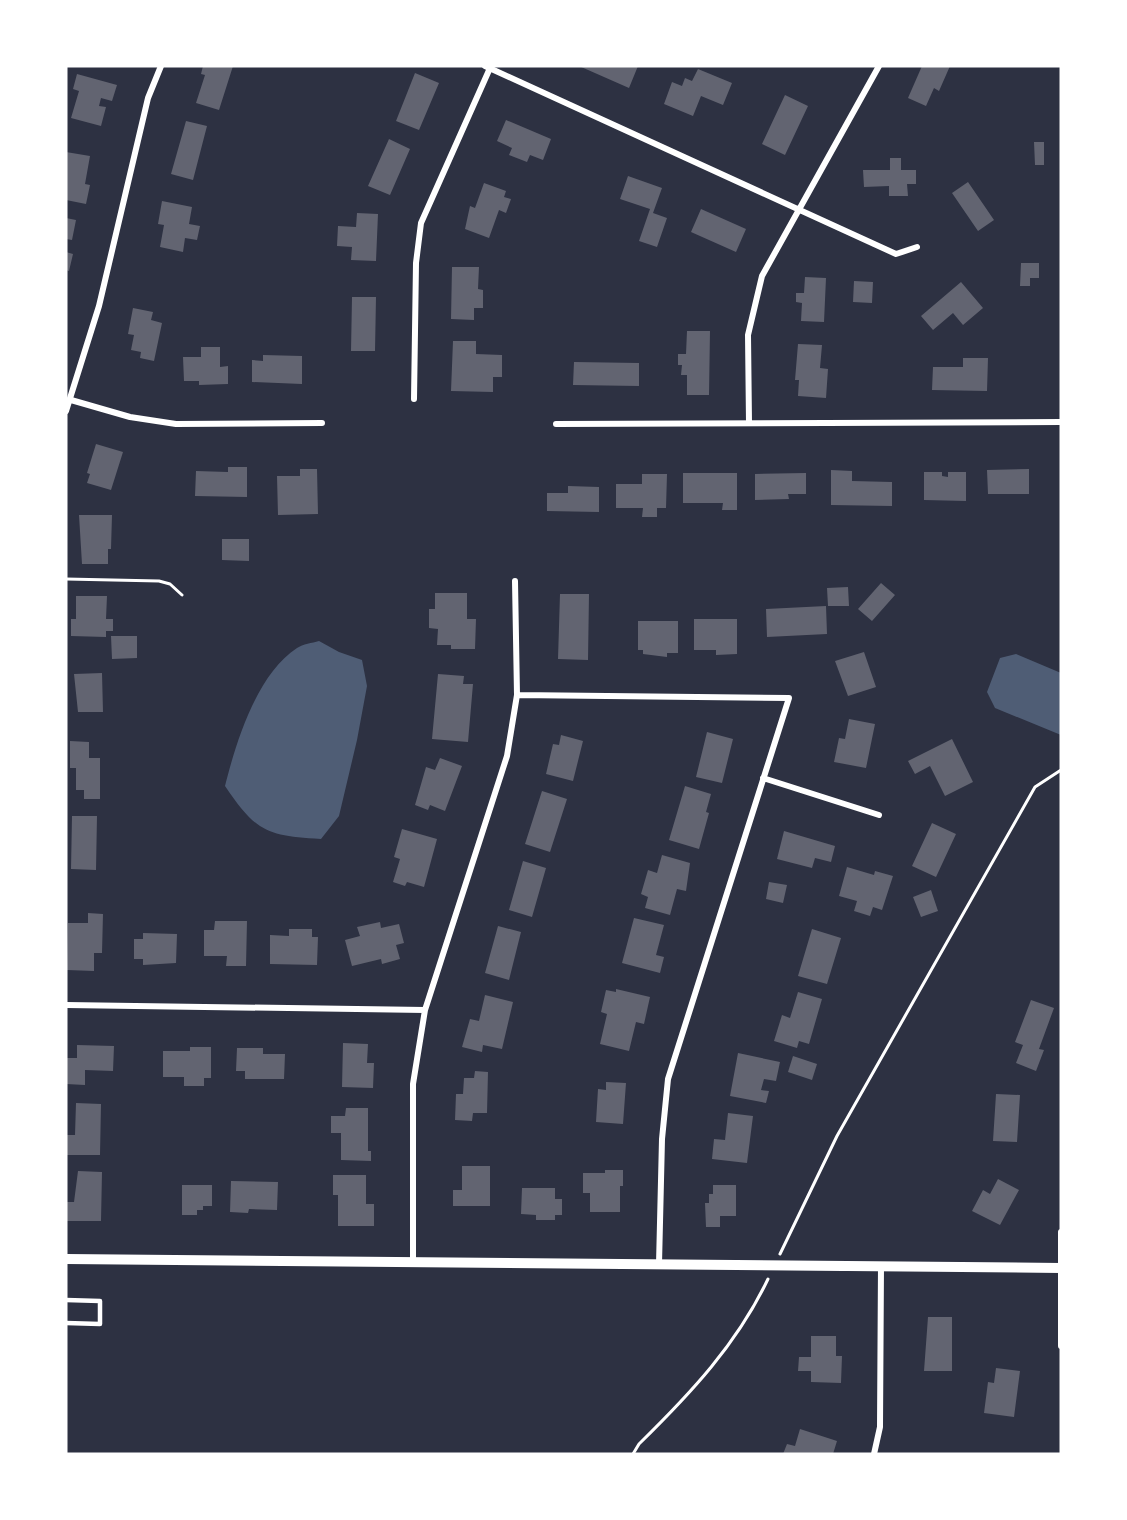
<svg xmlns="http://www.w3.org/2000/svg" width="1127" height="1520" font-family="Inter,sans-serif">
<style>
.water{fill:#4f5d75}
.building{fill:#626471}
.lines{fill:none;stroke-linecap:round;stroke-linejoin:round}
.path{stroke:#fff;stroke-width:3}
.service{stroke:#fff;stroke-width:4.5}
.minor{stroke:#fff;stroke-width:6}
.tertiary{stroke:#fff;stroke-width:10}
</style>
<rect width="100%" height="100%" fill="#2d3142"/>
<path class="water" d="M319,641L339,652L362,660L367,686L357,740L339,816L321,839C267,836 256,832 225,786C236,742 257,674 297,648C303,644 312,643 319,641Z
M1016,654L1061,673V735L995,708L987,692L1000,658Z"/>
<path class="building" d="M203,66H233L219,110L196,103L205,75L201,74Z
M579,66H638L629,88Z
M922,66H950L939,91L934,88L926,106L908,98Z
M698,69L732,83L723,105L701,96L693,116L664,104L672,82L682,86L685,78L692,81Z
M415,73L439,83L419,130L396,121Z
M77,74L117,85L112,101L101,98L99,106L106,107L101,126L71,118L79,91L73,89Z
M785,95L808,106L785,155L762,144Z
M506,120L551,139L543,160L530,155L527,162L509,155L512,148L497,141Z
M186,121L207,126L193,180L171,174Z
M389,139L410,149L390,195L368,186Z
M1034,142H1044V165H1035Z
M66,152L90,156L85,184L90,185L86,204L66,200Z
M890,158H901V170H916V184H907L908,196H889V186L864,187L863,170H890Z
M628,176L662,188L653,213L667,218L657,247L639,241L650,209L620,199Z
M968,182L994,220L978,231L952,193Z
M484,183L506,191L504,197L511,199L506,213L499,210L489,238L465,229L470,206L475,208Z
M162,201L192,207L189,224L200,226L197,240L185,238L183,252L160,247L164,225L158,224Z
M701,209L746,229L736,252L691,232Z
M357,213L378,214L376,261L351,260L352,247L337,246L338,226L356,227Z
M66,218L76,220L72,240L66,239Z
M66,252L73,254L69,271L66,270Z
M1021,263H1039V278H1030V286H1020Z
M452,267H479L478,289L483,290V308H474V320L451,319Z
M805,277L826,278L824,322L801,321L802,303L796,302V293H804Z
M854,281L873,282L872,303L853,302Z
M961,282L983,308L963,325L953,313L933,330L921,316Z
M352,297H376L375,351H351Z
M133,308L153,312L151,320L162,323L154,361L140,358L141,352L131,350L134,335L128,334Z
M687,331H710L709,395H687V375H681L682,365H678V354H686Z
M453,341H476V354L502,355V377H493V392L451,391Z
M798,344L822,345L820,368L828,369L826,398L798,396L799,380H795Z
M201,347H220V367L228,366V384L199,385V381H184L183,357H201Z
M263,355L302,356V384L252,382V360L263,361Z
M963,358H988L987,391L932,390L933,367H963Z
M574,362L639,363V386L573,385Z
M96,444L123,452L111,490L87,483L90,474L87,473Z
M228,467H247V497L195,496L196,471L228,472Z
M300,469H317L318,514L278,515L277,476H300Z
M1029,469V494H988L987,470Z
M831,470L852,471V481L892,482V506L831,505Z
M924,472H942V476L948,477V472H966V501L924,500Z
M683,473H737V510H722L723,503H683Z
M806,473V494H788L789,499L755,500V474Z
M642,474H667L666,508H657V517H642L643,508H616V484H642Z
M568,486L599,487V512L547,511V493H568Z
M79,515H112L111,549H108V564H82Z
M222,539H249V561L222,560Z
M881,583L895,595L872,621L858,609Z
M848,587L849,606H828L827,588Z
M435,593H467V619H476L475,649H451V645H437L438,629L429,628V609H435Z
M560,594H589L588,660L558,659Z
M76,596H107L106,619H113V631H106V637L71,636V619H76Z
M826,606L827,634L767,637L766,609Z
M694,619H737V654L716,655V650H694Z
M638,621H678V653H667V657L643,654V650H638Z
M111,636H137V658L112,659Z
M864,652L876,687L848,696L835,661Z
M102,673L103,712H78L74,674Z
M438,674L464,676L463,684H473L468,742L432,739Z
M849,719L875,724L866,768L834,762L839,738L845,739Z
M707,732L733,739L722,783L696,777Z
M561,735L583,741L573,781L546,774L553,744L559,745Z
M952,739L973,782L945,796L930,766L915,774L908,761Z
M70,741L89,742V758H100V799H84V790H76V768H70Z
M440,758L462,766L445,811L430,805L428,810L415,805L426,767L435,770Z
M685,786L711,794L706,812L709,813L699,849L669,840Z
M542,791L567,799L550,852L525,844Z
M72,816H97L96,870L71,869Z
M932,823L956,834L936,877L912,866Z
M402,829L437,839L424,887L407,882L405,886L393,882L400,859L394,857Z
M784,831L835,846L831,862L815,858L812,868L777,859Z
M662,855L690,863L686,891L677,889L670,915L645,908L648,897L641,894L648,870L657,873Z
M523,861L546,868L532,917L509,910Z
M847,867L874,875L875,871L893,876L882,910L873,907L870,916L854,911L857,901L839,896Z
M769,882L787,885L783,903L766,899Z
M931,890L938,911L921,917L913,897Z
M88,913L103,914L102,953H94V971L67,970L68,923H88Z
M634,918L664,925L656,955L664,957L660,973L622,963Z
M215,921H247L246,966H226L227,956H204V930H214Z
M380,922L381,928L399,924L404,943L396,945L400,959L382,964L381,959L352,966L345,940L360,936L357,927Z
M498,926L521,932L509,980L485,973Z
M289,929H312V937H318L317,965L270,964V935L289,936Z
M812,929L841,938L827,984L798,976Z
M143,933L177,934L176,963L143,965V959H134V939H143Z
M616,989L650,997L644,1024L636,1022L629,1051L600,1044L607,1014L601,1012L606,990L616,992Z
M798,992L822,999L809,1044L799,1041L797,1048L774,1041L782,1015L790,1018Z
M485,995L513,1002L502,1049L483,1045L482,1052L462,1047L470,1019L479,1021Z
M1031,1000L1054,1008L1039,1049L1044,1050L1036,1071L1016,1063L1023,1045L1015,1042Z
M343,1043L368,1044L367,1063H374L373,1088L342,1087Z
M77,1045L114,1046L113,1071L85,1070V1085L66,1084V1058H77Z
M190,1047H211V1078H204V1086H184V1077H163V1051H190Z
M237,1048H263V1054H285L284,1079H245V1071H236Z
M738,1053L780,1062L776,1081L764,1079L761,1090L769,1091L766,1103L730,1096Z
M793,1056L817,1064L812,1080L788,1072Z
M475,1071L488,1072L487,1113H473L472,1121L455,1120L456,1094H463L464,1078H474Z
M606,1082L626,1083L623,1124L596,1122L598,1089L606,1090Z
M996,1094L1020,1095L1017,1142L993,1141Z
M76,1103L101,1104L100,1155H66V1135H75Z
M346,1108H368V1151H371V1161L341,1160V1133H331V1116H345Z
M728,1113L753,1116L747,1163L712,1159L714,1139L725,1140Z
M462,1166H490V1206H453V1190H462Z
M605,1170H623V1186H620V1212H590V1193H583V1173H605Z
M78,1171L102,1172L101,1221H66V1202H74Z
M333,1175H366V1204H374V1226H338V1195H333Z
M998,1179L1019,1190L1000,1225L972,1211L983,1190L990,1194Z
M231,1181L278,1182L277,1210L249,1209L248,1213L230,1212Z
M182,1185H212V1206H203V1210H197V1215H182Z
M713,1185H736V1216H720V1227H706L705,1203H709V1194H713Z
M522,1188H555V1199H562V1215H555V1220H536V1215L521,1214Z
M928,1317H952V1371H924Z
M811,1336H836V1356H842L841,1383L811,1382V1371H798L799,1357H811Z
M996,1368L1020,1371L1014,1417L984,1413L988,1382L994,1383Z
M800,1429L837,1441L833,1454H783L787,1444L795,1446Z"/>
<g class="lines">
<path class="path" d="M66,579L159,581L170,584L182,595
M780,1254L837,1136L1035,787L1061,770
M633,1454L639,1444C691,1393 737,1344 768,1279"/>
<path class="service" d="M66,1300L100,1301V1324L66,1323"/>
<path class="minor" d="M485,66L896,254L917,247
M414,399L416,263L421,223L490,68
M71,400L130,417L176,424L322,423
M66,411L99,306L148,98L161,66
M749,423L748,335L762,276L879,66
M556,424L1061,422
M517,695L789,698L668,1079L662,1139L659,1264
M763,778L879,815
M66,1005L425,1010
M1061,1232V1346
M413,1261V1084L425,1010L507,756L517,695L515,581
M874,1454L880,1427L881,1266"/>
<path class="tertiary" d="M66,1259L1061,1268"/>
</g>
<rect width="1127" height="1520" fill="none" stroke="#ffffff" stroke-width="135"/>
</svg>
